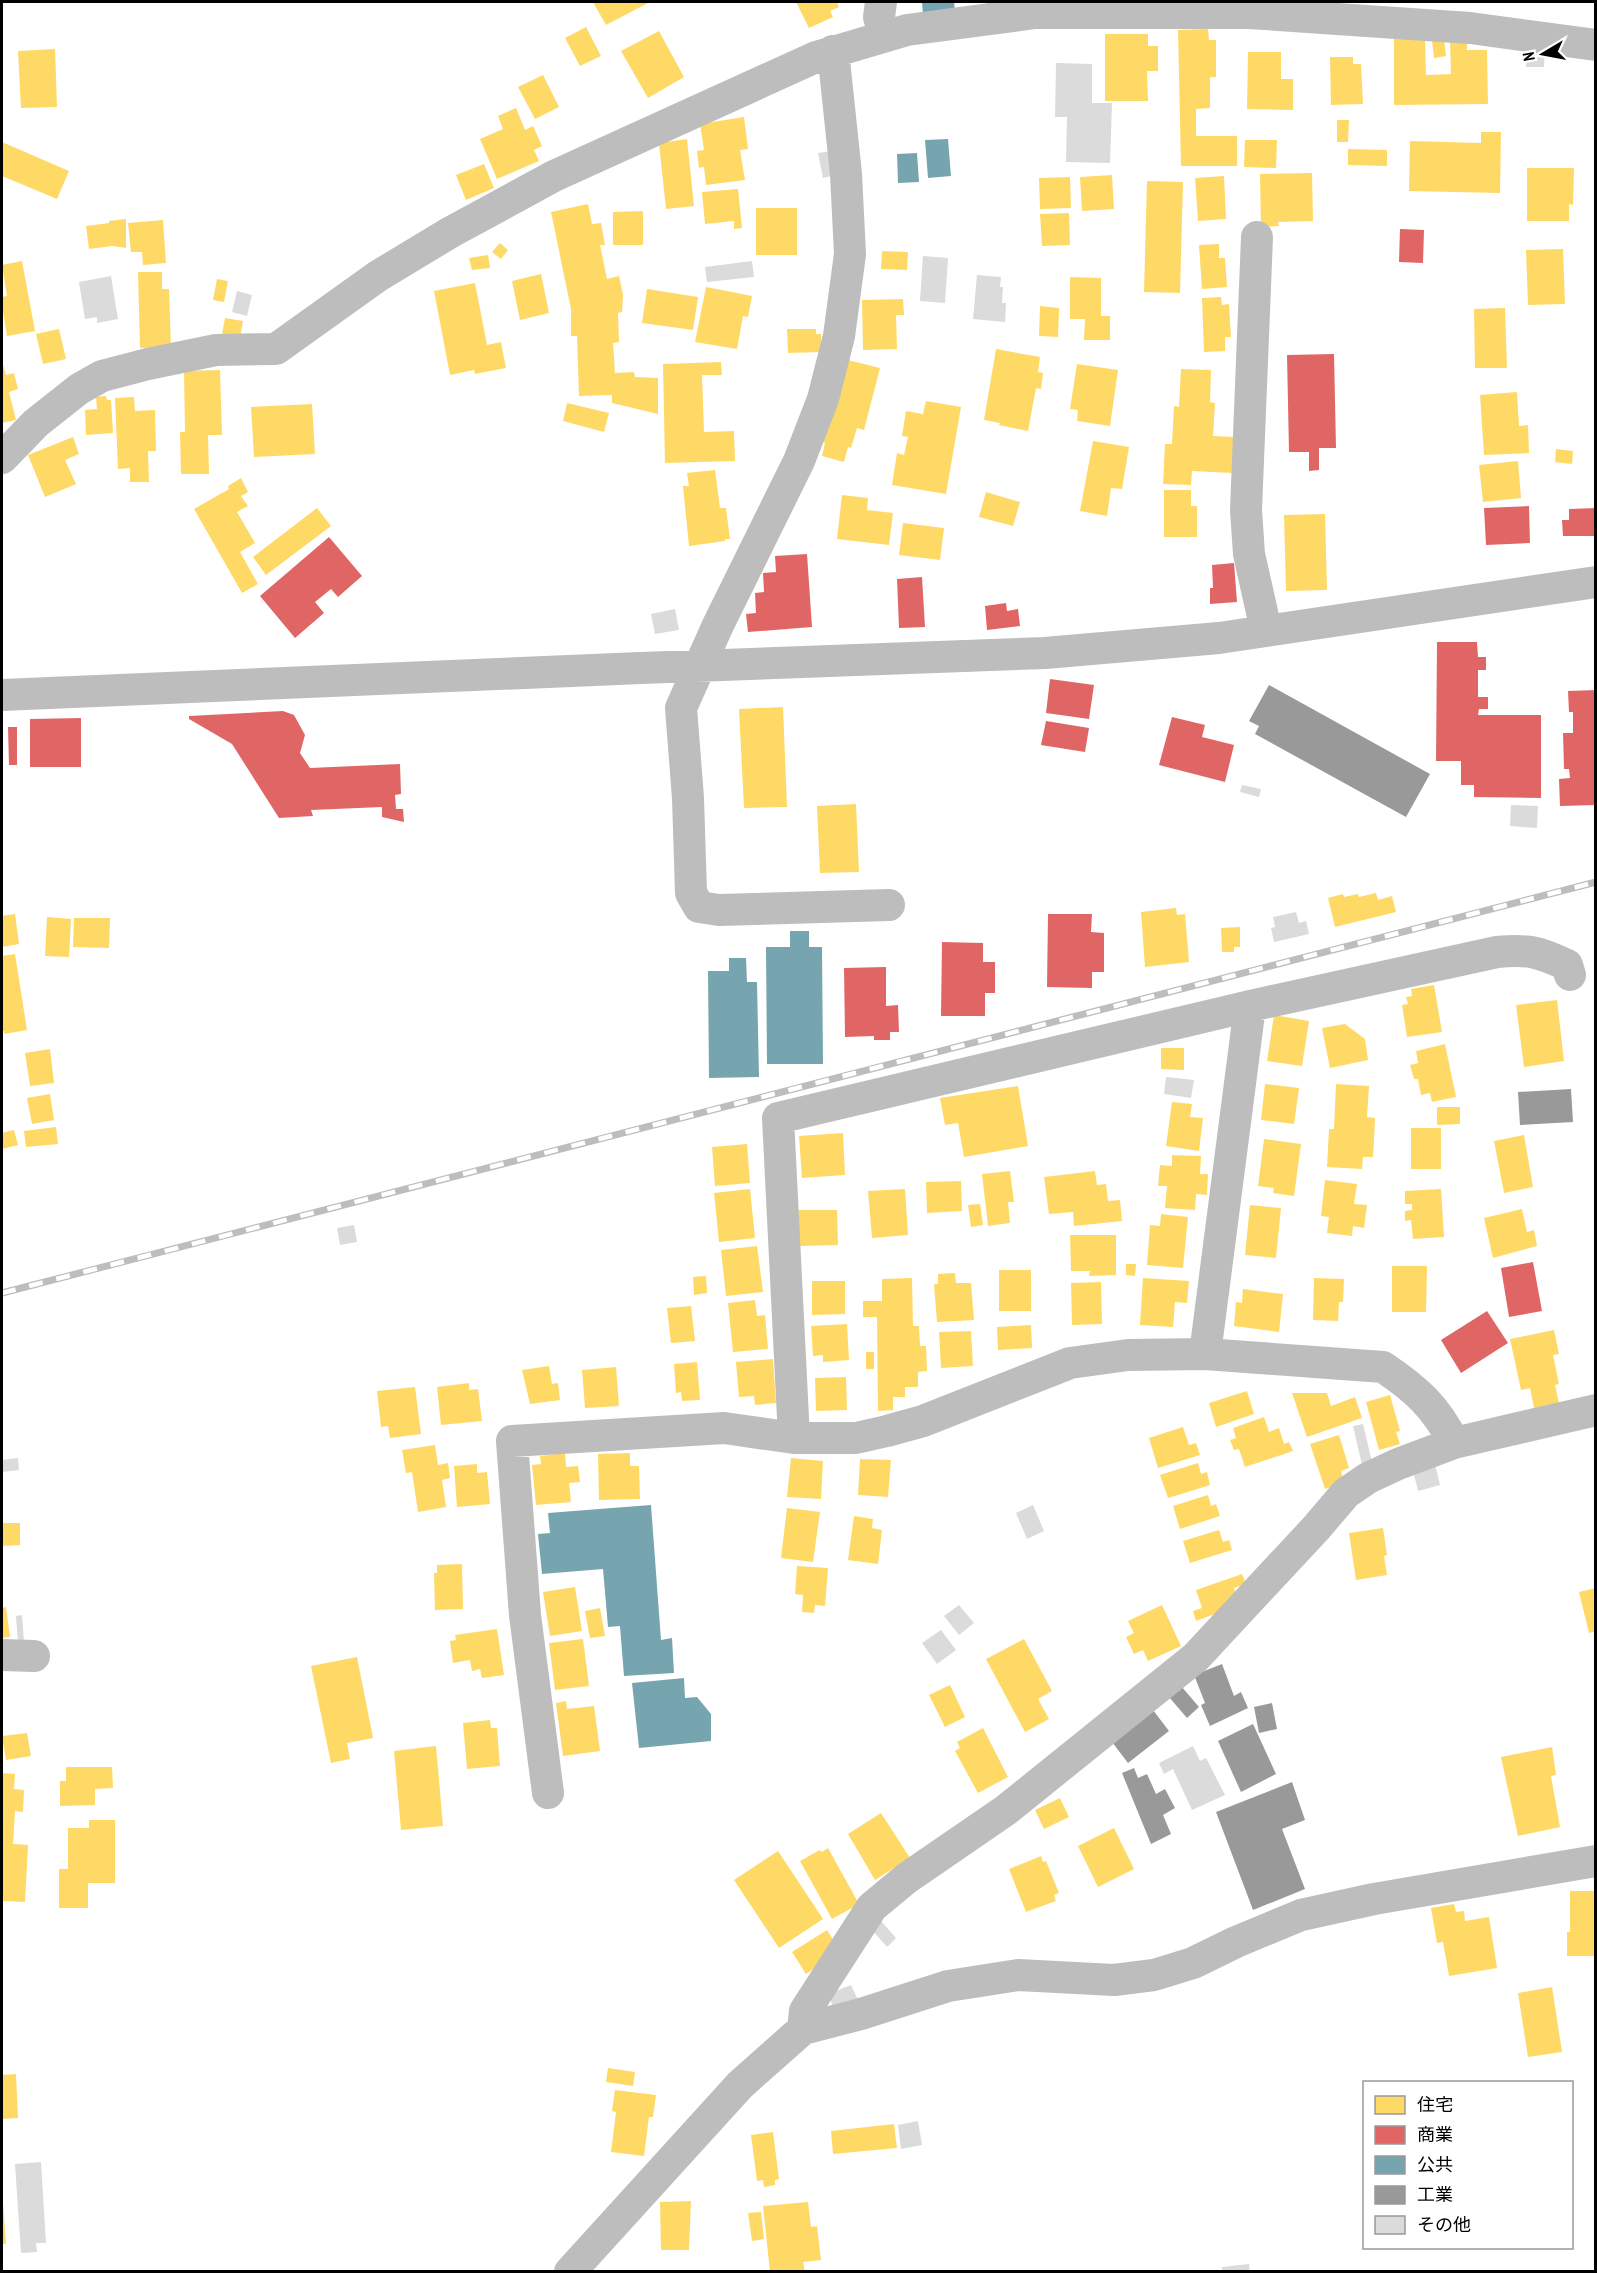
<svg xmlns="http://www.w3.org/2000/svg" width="1597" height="2273" font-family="'PT Sans Narrow','Noto Sans JP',sans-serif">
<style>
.homes{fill:#ffd966}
.shops{fill:#e06666}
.public{fill:#76a5af}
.industry{fill:#999}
.building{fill:#dbdbdb}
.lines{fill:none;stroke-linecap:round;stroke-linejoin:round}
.minor{stroke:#bdbdbd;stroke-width:32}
.rail-casing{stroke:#bdbdbd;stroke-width:7}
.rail{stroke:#fff;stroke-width:4.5;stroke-dasharray:14;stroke-linecap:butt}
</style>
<rect width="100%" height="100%" fill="#fff"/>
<path class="homes" d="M595,2H650L606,25L594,4Z
M796,2H837L839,7L830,11L833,17L809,28Z
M586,27L601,56L580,66L565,38Z
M1208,29L1209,40H1216V77H1210V108L1196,109V136H1237V166H1181L1178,30Z
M659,31L684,77L648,98L621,51Z
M1105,34H1148V46H1158V71H1147L1148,101H1105Z
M1394,39H1425L1426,75L1451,74L1450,41H1467V50H1487L1488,104L1394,105Z
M1444,39L1446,56L1434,58L1432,41Z
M55,49L57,107L21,108L18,51Z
M1248,52H1281V79H1293V110L1247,109Z
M1330,57H1353V64H1361L1363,104L1331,105Z
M543,75L559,107L535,119L518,87Z
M516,108L525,130L533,126L542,146L534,150L539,161L497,179L480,139L503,129L498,116Z
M744,117L748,149L740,150L745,180L706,185L704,167L699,168L697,151L704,150L700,124Z
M1337,120H1349L1348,142H1337Z
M1481,132H1501L1500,193L1409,191L1410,141L1481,143Z
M687,139L694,206L666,209L659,143Z
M1245,140H1277L1276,168L1244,167Z
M2,142L69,171L57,199L2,176Z
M1348,149L1387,150V166L1348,165Z
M484,164L494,188L466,200L456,175Z
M1527,168H1574L1573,205L1569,204V221H1527Z
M1312,173L1313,221L1278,222L1279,226L1261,227L1260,174Z
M1112,175L1114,209L1082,211L1080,177Z
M1224,176L1226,219L1198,221L1195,178Z
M1070,177L1071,208L1040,209L1039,178Z
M1147,181L1183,182L1180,293L1144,292Z
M738,189L742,228L734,229V221L705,224L702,192Z
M588,204L592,224L601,223L605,245H600L607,279L619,276L623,295L622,312L618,313L619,342L613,343L615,373L634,372L635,377L658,378V414L612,403V395L579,396L577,336H571V309L551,212Z
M756,208H797V255H756Z
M643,211V245H613V212Z
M1069,213L1070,245L1042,246L1040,214Z
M126,219V248L112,246L89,249L86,226L109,223V221Z
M163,220L166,263L143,265L142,252H131L128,223Z
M500,243L508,250L501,259L492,252Z
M1219,244V258H1225L1227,287L1202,289L1199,245Z
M1563,249L1565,304L1528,305L1526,250Z
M882,251L908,252L907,270L881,269Z
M488,255L490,268L472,270L469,258Z
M22,261L35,331L7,336L2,305V297L7,296L2,265Z
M138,272H162V289H169L171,347L140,348Z
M541,274L549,313L520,320L512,281Z
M1070,277L1101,278V316H1110V340H1084L1085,319H1070Z
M217,279L228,281L224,302L213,300Z
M475,283L487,345L501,342L506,368L475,374L474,370L450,375L434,291Z
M706,287L752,296L748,317L743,316L737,349L695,342Z
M647,289L698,297L693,330L642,323Z
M1221,297L1222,305L1229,304L1231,337H1225V351L1204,352L1202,298Z
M903,299L904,315H896L897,349L863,350L862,300Z
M1040,306L1059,308L1058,337L1039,336Z
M1505,308L1507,368H1475L1474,309Z
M225,318L243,321L239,343L221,340Z
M59,329L66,359L43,364L36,334Z
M787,329H816V334H821V352L788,353Z
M996,349L1040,357L1038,372L1043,373L1041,389L1036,388L1028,431L999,425L1000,423L984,420Z
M844,359L880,368L864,430L857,428L851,448L848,447L844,462L822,456L825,443L823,442Z
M2,361L6,375L14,373L18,389L9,392L16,420L2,423Z
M721,362L722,375H702L704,432L734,431L735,461L665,463L663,364Z
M1077,364L1118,370L1110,426L1077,421L1078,410L1070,409Z
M1181,369L1211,370L1210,402L1215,403L1213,436L1235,437L1233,473L1192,471L1191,485L1163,484L1165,444H1172L1174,406L1179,407Z
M220,370L222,435H208L209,474H181L180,432H185L184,371Z
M1517,392L1519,426L1528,425L1529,453L1484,455L1480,395Z
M106,396L107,400H111L113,433L86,435L85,410L97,409L96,397Z
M134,397L135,411L155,410L156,451H148L149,482H130V468L118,469L115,398Z
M926,401L961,407L946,494L892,485L897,453L904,455L908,437L902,436L906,411L923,414Z
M567,403L609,413L604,432L563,421Z
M312,404L315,454L254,457L251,407Z
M73,437L79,454L65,460L76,484L45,497L28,455Z
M1093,441L1129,447L1122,489L1111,488L1107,516L1080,511Z
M1556,449L1573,451L1572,464L1555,462Z
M1518,461L1521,498L1483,502L1479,465Z
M715,470L720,508H726L730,539H725V541L689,546L683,486H689L687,473Z
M241,478L248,492L241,496L248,506L237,512L255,543L240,552L258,584L242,593L194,509L229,489L228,486Z
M1164,490H1191V506H1197V537H1164Z
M986,492L1020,502L1013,526L979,517Z
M842,495L868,498L867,510L893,513L889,545L837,539Z
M317,508L331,526L266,575L253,557Z
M1325,514L1327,590L1286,591L1284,515Z
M903,523L944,528L940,560L899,555Z
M783,707L787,807L744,808L739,709Z
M856,804L859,872L820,873L817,806Z
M1376,893L1378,900L1392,896L1396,912L1335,927L1328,898L1343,894L1344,897L1358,894L1359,897Z
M1176,908L1177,915L1185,914L1189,962L1145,967L1141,912Z
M15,914L19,944L2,947V916Z
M47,917L71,919L69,957L45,956Z
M74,918H110L109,948L73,947Z
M1240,927V947H1234V952H1222L1221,928Z
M15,954L27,1030L4,1034V1031H2V956Z
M1434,985L1442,1032L1407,1037L1402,1005L1408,1004L1406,997L1412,996L1411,989Z
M1557,1000L1564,1061L1524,1067L1516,1005Z
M1274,1015L1309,1021L1302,1066L1267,1061Z
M1345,1024L1365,1039L1368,1060L1330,1068L1322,1028Z
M1445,1044L1456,1097L1432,1102L1430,1093L1421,1095L1418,1079H1414L1410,1065L1418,1063L1416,1051Z
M1161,1048H1184V1070L1161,1069Z
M50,1049L54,1083L30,1086L25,1053Z
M1265,1084L1299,1088L1294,1124L1261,1120Z
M1336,1084L1369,1086L1367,1117L1375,1118L1373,1157H1363L1362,1169L1327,1167L1329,1129H1334Z
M1018,1086L1028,1146L964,1157L958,1123L945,1125L940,1098Z
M50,1094L54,1120L32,1124L27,1098Z
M1172,1102L1192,1104L1190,1117L1203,1118L1199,1151L1166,1146Z
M1437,1107H1460V1124L1437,1125Z
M56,1127L58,1144L26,1147L24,1131Z
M1411,1128H1441V1169H1411Z
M14,1130L18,1145L2,1149V1133Z
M843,1133L845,1175L802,1178L799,1136Z
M1524,1135L1533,1187L1504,1193L1494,1141Z
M1264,1139L1301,1144L1294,1196L1273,1193L1274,1188L1258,1186Z
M747,1144L750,1183L715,1186L712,1147Z
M1172,1155L1201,1156L1200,1174H1208L1207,1195L1196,1194L1195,1210L1165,1208L1167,1186H1158L1160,1165L1172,1166Z
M1010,1171L1014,1202H1008L1010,1223L988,1226L982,1174Z
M1095,1171L1097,1185L1106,1184L1108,1201L1120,1200L1122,1221L1074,1226L1073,1212L1049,1214L1044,1177Z
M1325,1180L1357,1184L1354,1204L1367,1205L1364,1228L1353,1226L1352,1236L1327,1233L1329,1217L1321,1216Z
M961,1181L962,1211L927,1213L926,1182Z
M750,1189L755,1238L719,1242L714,1193Z
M905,1189L908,1235L872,1238L868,1191Z
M1441,1189L1444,1237L1413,1239L1411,1220L1405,1221V1211L1412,1210V1204H1405V1191Z
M980,1204L983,1225L971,1227L968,1205Z
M1250,1205L1281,1208L1276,1258L1245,1255Z
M1522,1209L1527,1232L1534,1230L1537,1246L1493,1258L1484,1218Z
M797,1210H837L838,1245L798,1246Z
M1161,1214L1188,1217L1183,1268L1147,1265L1150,1225L1160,1226Z
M1070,1235H1116V1275L1089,1276L1090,1271H1071Z
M757,1246L763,1292L726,1296L721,1250Z
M1126,1264H1136L1135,1276L1126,1275Z
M1392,1266H1427L1426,1312H1392Z
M999,1270H1031V1311H999Z
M955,1273L956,1283H971L974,1320L937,1322L934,1284H938V1274Z
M706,1276L707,1293L694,1295L693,1277Z
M912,1278L913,1326H919L920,1346H926L927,1371L918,1372V1387H905V1397H893V1410L878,1411L877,1317H863V1301H882V1279Z
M1143,1278L1189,1281L1187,1303L1175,1302L1173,1327L1140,1325Z
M1314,1278L1344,1279L1343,1302H1339L1338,1321L1313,1320Z
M812,1281H845V1314L812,1315Z
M1101,1282L1102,1324L1072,1325L1071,1283Z
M1243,1289L1283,1294L1279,1332L1234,1326L1236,1302L1242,1303Z
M755,1300L757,1316L765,1315L768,1349L733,1352L728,1303Z
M691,1306L695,1341L671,1343L667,1308Z
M847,1324L849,1360L823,1362V1355L813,1356L811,1326Z
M1031,1325L1032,1348L998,1350L997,1327Z
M1554,1330L1559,1354L1553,1355L1559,1384L1555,1385L1559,1403L1534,1408L1530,1388L1521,1390L1510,1339Z
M971,1331L973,1366L941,1368L939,1332Z
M866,1352H874V1369H866Z
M773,1359L776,1403L755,1405L754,1396L739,1397L736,1362Z
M697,1362L700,1400L682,1401L681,1392L676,1393L674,1364Z
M549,1366L552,1384L558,1383L560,1400L530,1404L522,1370Z
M616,1367L619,1406L585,1408L582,1370Z
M846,1377L847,1410L816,1411L815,1378Z
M469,1383V1390L478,1389L482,1421L441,1425L437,1387Z
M415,1387L421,1434L390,1438L388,1426L381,1427L377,1391Z
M1247,1391L1254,1414L1216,1427L1209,1403Z
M1292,1393H1327L1331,1406L1355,1397L1362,1418L1307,1437Z
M1390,1395L1400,1431L1396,1432L1400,1444L1379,1450L1366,1402Z
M1264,1417L1269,1432L1279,1428L1284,1444L1289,1442L1293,1451L1245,1467L1239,1449L1234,1450L1230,1440L1236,1438L1233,1428Z
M1183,1427L1189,1445L1196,1443L1200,1455L1158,1468L1149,1438Z
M1339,1435L1349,1468L1341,1471L1344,1483L1325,1489L1310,1444Z
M435,1445L438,1465L448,1463L450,1478L442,1480L446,1507L418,1512L412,1472L406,1473L402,1450Z
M565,1453L566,1467L578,1466L580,1482L569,1483L571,1502L536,1505L532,1465L541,1464L540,1456Z
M630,1453V1466H639L640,1499L599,1500L598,1454Z
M791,1458L823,1461L821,1499L787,1497Z
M860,1459L891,1460L888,1497L858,1495Z
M1198,1463L1201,1474L1207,1472L1210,1485L1168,1498L1160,1475Z
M477,1464V1473L487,1472L490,1504L457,1507L454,1466Z
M1208,1495L1211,1506L1216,1504L1220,1516L1180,1529L1173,1506Z
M787,1508L820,1512L813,1562L781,1558Z
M854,1516L873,1519L872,1528L882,1530L878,1564L848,1560Z
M2,1523H20V1545L2,1546Z
M1383,1528L1387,1555L1384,1556L1387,1575L1356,1580L1349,1533Z
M1219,1530L1223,1542L1229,1540L1232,1550L1190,1563L1183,1541Z
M462,1564L463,1609L435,1610L434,1573H437V1565Z
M797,1566L828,1568L825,1606L815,1605L814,1613L802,1612L803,1595L795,1594Z
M1242,1574L1246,1584L1234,1588L1236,1595L1228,1599L1231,1608L1196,1621L1193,1611L1202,1608L1196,1590Z
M575,1587L582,1631L550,1636L543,1592Z
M1596,1588V1631L1589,1633L1579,1592Z
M1162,1605L1181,1646L1148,1661L1143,1650L1134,1654L1126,1637L1134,1633L1128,1621Z
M6,1607L10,1637L2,1638V1608Z
M600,1608L605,1636L590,1638L585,1611Z
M497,1629L504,1675L482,1678L480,1669L472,1671L470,1660L453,1663L450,1641L456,1640L455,1635Z
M583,1639L589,1686L555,1690L549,1643Z
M1024,1639L1052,1691L1038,1699L1049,1719L1025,1732L986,1659Z
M357,1657L373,1738L347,1743L350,1759L331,1763L311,1666Z
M950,1685L965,1717L945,1727L929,1695Z
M566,1701L567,1709L594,1706L600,1751L563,1756L556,1703Z
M490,1720L491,1728H497L500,1766L467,1769L463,1723Z
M983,1728L1008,1777L978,1793L955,1751L960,1748L957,1742Z
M27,1733L31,1756L6,1760L2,1736Z
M436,1746L443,1826L401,1830L394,1751Z
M1552,1747L1556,1775L1551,1776L1560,1827L1518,1836L1501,1757Z
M66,1767H112L113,1788L95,1789V1805L60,1806V1781H66Z
M2,1773L15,1774L14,1789L24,1790L23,1812L15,1811L13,1844L28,1845L25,1902L2,1901Z
M1060,1798L1069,1817L1044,1829L1035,1810Z
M881,1813L910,1858L875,1880L848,1834Z
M89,1820H115V1883H88V1908H59V1869H68V1828H89Z
M1114,1828L1134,1869L1098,1887L1078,1846Z
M828,1848L859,1904L832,1919L800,1861L820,1850L822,1852Z
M778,1851L823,1919L779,1948L734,1880Z
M1041,1856L1043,1862L1046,1861L1059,1893L1054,1895L1056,1901L1026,1912L1009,1869Z
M1570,1891H1596V1956H1567V1932H1570Z
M1454,1904L1456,1912L1464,1911L1465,1921L1489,1917L1497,1968L1449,1976L1443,1942L1437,1943L1431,1908Z
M827,1930L837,1946L832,1957L806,1974L792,1952Z
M1552,1987L1562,2052L1528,2057L1518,1993Z
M608,2068L635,2072L633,2086L606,2082Z
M16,2074L18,2118L2,2119V2075Z
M615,2090L656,2095L653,2117H649L644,2156L611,2152L616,2112L612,2111Z
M894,2124L897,2148L833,2154L831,2131Z
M773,2132L779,2179L775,2180V2185L764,2187L763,2180L757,2181L751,2135Z
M691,2201L689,2250H661L660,2202Z
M808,2202L811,2227L817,2226L821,2260L803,2262L805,2272H770L763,2206Z
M2,2203H3L6,2244H2Z
M761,2212L764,2239L752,2241L748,2213Z"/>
<path class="shops" d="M1400,229L1424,230L1423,263L1399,262Z
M1334,354L1336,448H1319V470L1309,471V452H1289L1287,355Z
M1529,506L1530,543L1486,545L1484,508Z
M1596,508V536H1563L1562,520H1569V509Z
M329,537L362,576L338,597L331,589L315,602L324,613L295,638L260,596Z
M807,554L812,627L748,632L746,614L756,613L755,593L764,592L763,573L776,572L775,556Z
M1234,563L1237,602L1210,604V588H1213L1212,565Z
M922,577L925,627L899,628L897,579Z
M1006,603L1007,611L1018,609L1020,626L987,630L985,606Z
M1437,642H1477L1478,657H1486V670H1478V697H1488V709H1479L1478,715H1541V798L1474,797V785H1461V761H1436Z
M1050,679L1094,685L1089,719L1046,713Z
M1596,690V805L1560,806L1559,779L1570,778L1569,769H1564L1563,733H1573V712H1569L1568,691Z
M283,711L294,715L305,735L300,753L310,768L400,764L401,794L395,795L396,809H403L404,822L382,817V807L311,810L313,816L279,818L232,744L189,719V716Z
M1172,717L1205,725L1202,737L1234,745L1225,782L1159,765Z
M81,718V767H30V719Z
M1046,721L1089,728L1085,752L1041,745Z
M8,727H17V765H9Z
M1048,914H1092L1091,932L1104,933V972H1092V988L1047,987Z
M942,942L983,943V962H995V993H985V1016H941Z
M886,967V1006L898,1005L899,1032H890V1040H874V1036L845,1037L844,968Z
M1533,1262L1542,1311L1509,1317L1501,1268Z
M1487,1311L1508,1343L1461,1373L1441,1340Z"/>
<path class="public" d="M922,2H954L955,11L923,15Z
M948,139L951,176L928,178L925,140Z
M917,153L919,182L898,183L897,154Z
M790,931H809V947H822L823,1064H767L766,947H790Z
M729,958H746L747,982H757L759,1077L709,1078L708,971H729Z
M651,1505L661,1640L672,1638L674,1673L624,1676L620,1626L608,1627L603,1569L542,1574L538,1534L550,1533L548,1513Z
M684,1678L685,1698L697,1697L711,1714V1741L639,1748L632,1683Z"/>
<path class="industry" d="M1269,685L1430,774L1406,817L1255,734L1259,726L1249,721Z
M1571,1089L1573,1122L1520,1125L1518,1092Z
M1222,1664L1234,1696L1241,1692L1248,1708L1210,1726L1201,1705L1205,1703L1194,1675Z
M1181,1686L1199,1707L1187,1718L1169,1697Z
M1272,1703L1277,1729L1259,1733L1254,1707Z
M1153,1710L1169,1731L1128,1763L1112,1742Z
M1253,1724L1276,1774L1241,1792L1218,1741Z
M1134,1768L1138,1778L1147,1774L1156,1794L1165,1789L1175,1808L1163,1815L1171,1834L1151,1844L1122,1773Z
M1292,1782L1305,1820L1282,1829L1305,1889L1253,1910L1216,1812Z"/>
<path class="building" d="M1527,48L1545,49L1544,67H1526Z
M1056,63L1092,64V103H1112L1110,163L1066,162L1067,117H1055Z
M831,151L835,175L823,178L818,153Z
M923,256L948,258L945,303L920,301Z
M752,261L754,277L707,282L705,267Z
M977,275L1001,277L1000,287H1003L1002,303H1006L1005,322L973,319Z
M111,276L118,319L97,323V317L85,319L79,282Z
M237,291L252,295L247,316L232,312Z
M675,609L679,630L655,634L651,614Z
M1242,785L1261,789L1259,797L1240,792Z
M1511,805L1538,806L1537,828L1510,826Z
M1296,912L1299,923L1306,921L1309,934L1274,942L1271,928L1275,927L1273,917Z
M1166,1077L1194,1080L1191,1098L1164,1094Z
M354,1225L357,1242L340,1245L337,1228Z
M1363,1424L1372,1462L1362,1465L1353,1426Z
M18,1458L19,1470L2,1472V1460Z
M1435,1464L1440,1485L1418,1491L1413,1470Z
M1033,1505L1044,1531L1027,1539L1016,1513Z
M959,1605L974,1623L959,1635L944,1616Z
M22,1615L24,1642L18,1643L16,1616Z
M941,1630L956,1650L937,1664L922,1643Z
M1193,1746L1200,1761L1206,1758L1225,1795L1192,1810L1173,1769L1164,1774L1159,1763Z
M881,1921L896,1938L887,1947L872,1930Z
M851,1985L859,2002L835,2012L828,1994Z
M918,2121L922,2145L901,2149L898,2125Z
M41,2162L46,2243H36L37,2252L21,2253L15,2164Z
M1249,2264L1250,2272H1222V2267Z"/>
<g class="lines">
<path class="minor" d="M881,2L879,17L884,36
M833,51L846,174L850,254L839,336L823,399L799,461L718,625L681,708L688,798L691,893L699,907L719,910L889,905
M1257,237L1246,510L1249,554L1266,630
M2,458L36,423L79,389L102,376L148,364L216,350L276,349L378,276L451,232L554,176L816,57L907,30L1035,13H1249L1470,28L1596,45
M2,695L641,668L1045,653L1219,638L1596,582
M1205,1354L1250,1006
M1454,1443C1436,1407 1416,1389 1383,1367L1205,1354L1128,1355L1070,1363L923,1421L887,1431L856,1438H794L778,1118L1250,1006L1497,952C1529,949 1539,952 1567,965L1570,975
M2,1655L34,1656
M548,1793L525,1615L512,1441L724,1428L794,1438
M803,2029L861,2014L948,1986L1018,1975L1114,1980L1154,1975L1193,1963L1236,1942L1301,1915L1374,1899L1596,1861
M570,2272L740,2085L803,2029L805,2011L872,1907L907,1878L1006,1810L1196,1657L1317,1527L1346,1493L1368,1478L1398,1464L1454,1443L1596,1410"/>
<defs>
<path id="rail" d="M2,1293L1596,882"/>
</defs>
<use href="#rail" class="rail-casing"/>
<use href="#rail" class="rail"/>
</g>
<rect width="1597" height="2273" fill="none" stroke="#000000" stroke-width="6"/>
<rect x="1363" y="2081" width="210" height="168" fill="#ffffff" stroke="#999999" stroke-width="1.5"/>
<rect x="1375" y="2096" width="30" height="18" fill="#ffd966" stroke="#999999" stroke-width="1.5"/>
<text x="1417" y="2111" font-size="18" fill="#000000">住宅</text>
<rect x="1375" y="2126" width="30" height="18" fill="#e06666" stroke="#999999" stroke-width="1.5"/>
<text x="1417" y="2141" font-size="18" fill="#000000">商業</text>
<rect x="1375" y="2156" width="30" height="18" fill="#76a5af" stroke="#999999" stroke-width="1.5"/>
<text x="1417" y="2171" font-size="18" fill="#000000">公共</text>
<rect x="1375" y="2186" width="30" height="18" fill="#999999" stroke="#999999" stroke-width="1.5"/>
<text x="1417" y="2201" font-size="18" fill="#000000">工業</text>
<rect x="1375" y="2216" width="30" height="18" fill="#dbdbdb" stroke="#999999" stroke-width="1.5"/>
<text x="1417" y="2231" font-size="18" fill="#000000">その他</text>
<g transform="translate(1543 54) rotate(260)" stroke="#ffffff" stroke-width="4.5" paint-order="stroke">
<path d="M0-4.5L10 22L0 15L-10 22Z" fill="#000000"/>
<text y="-9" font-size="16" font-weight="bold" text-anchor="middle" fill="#000000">N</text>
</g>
</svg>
